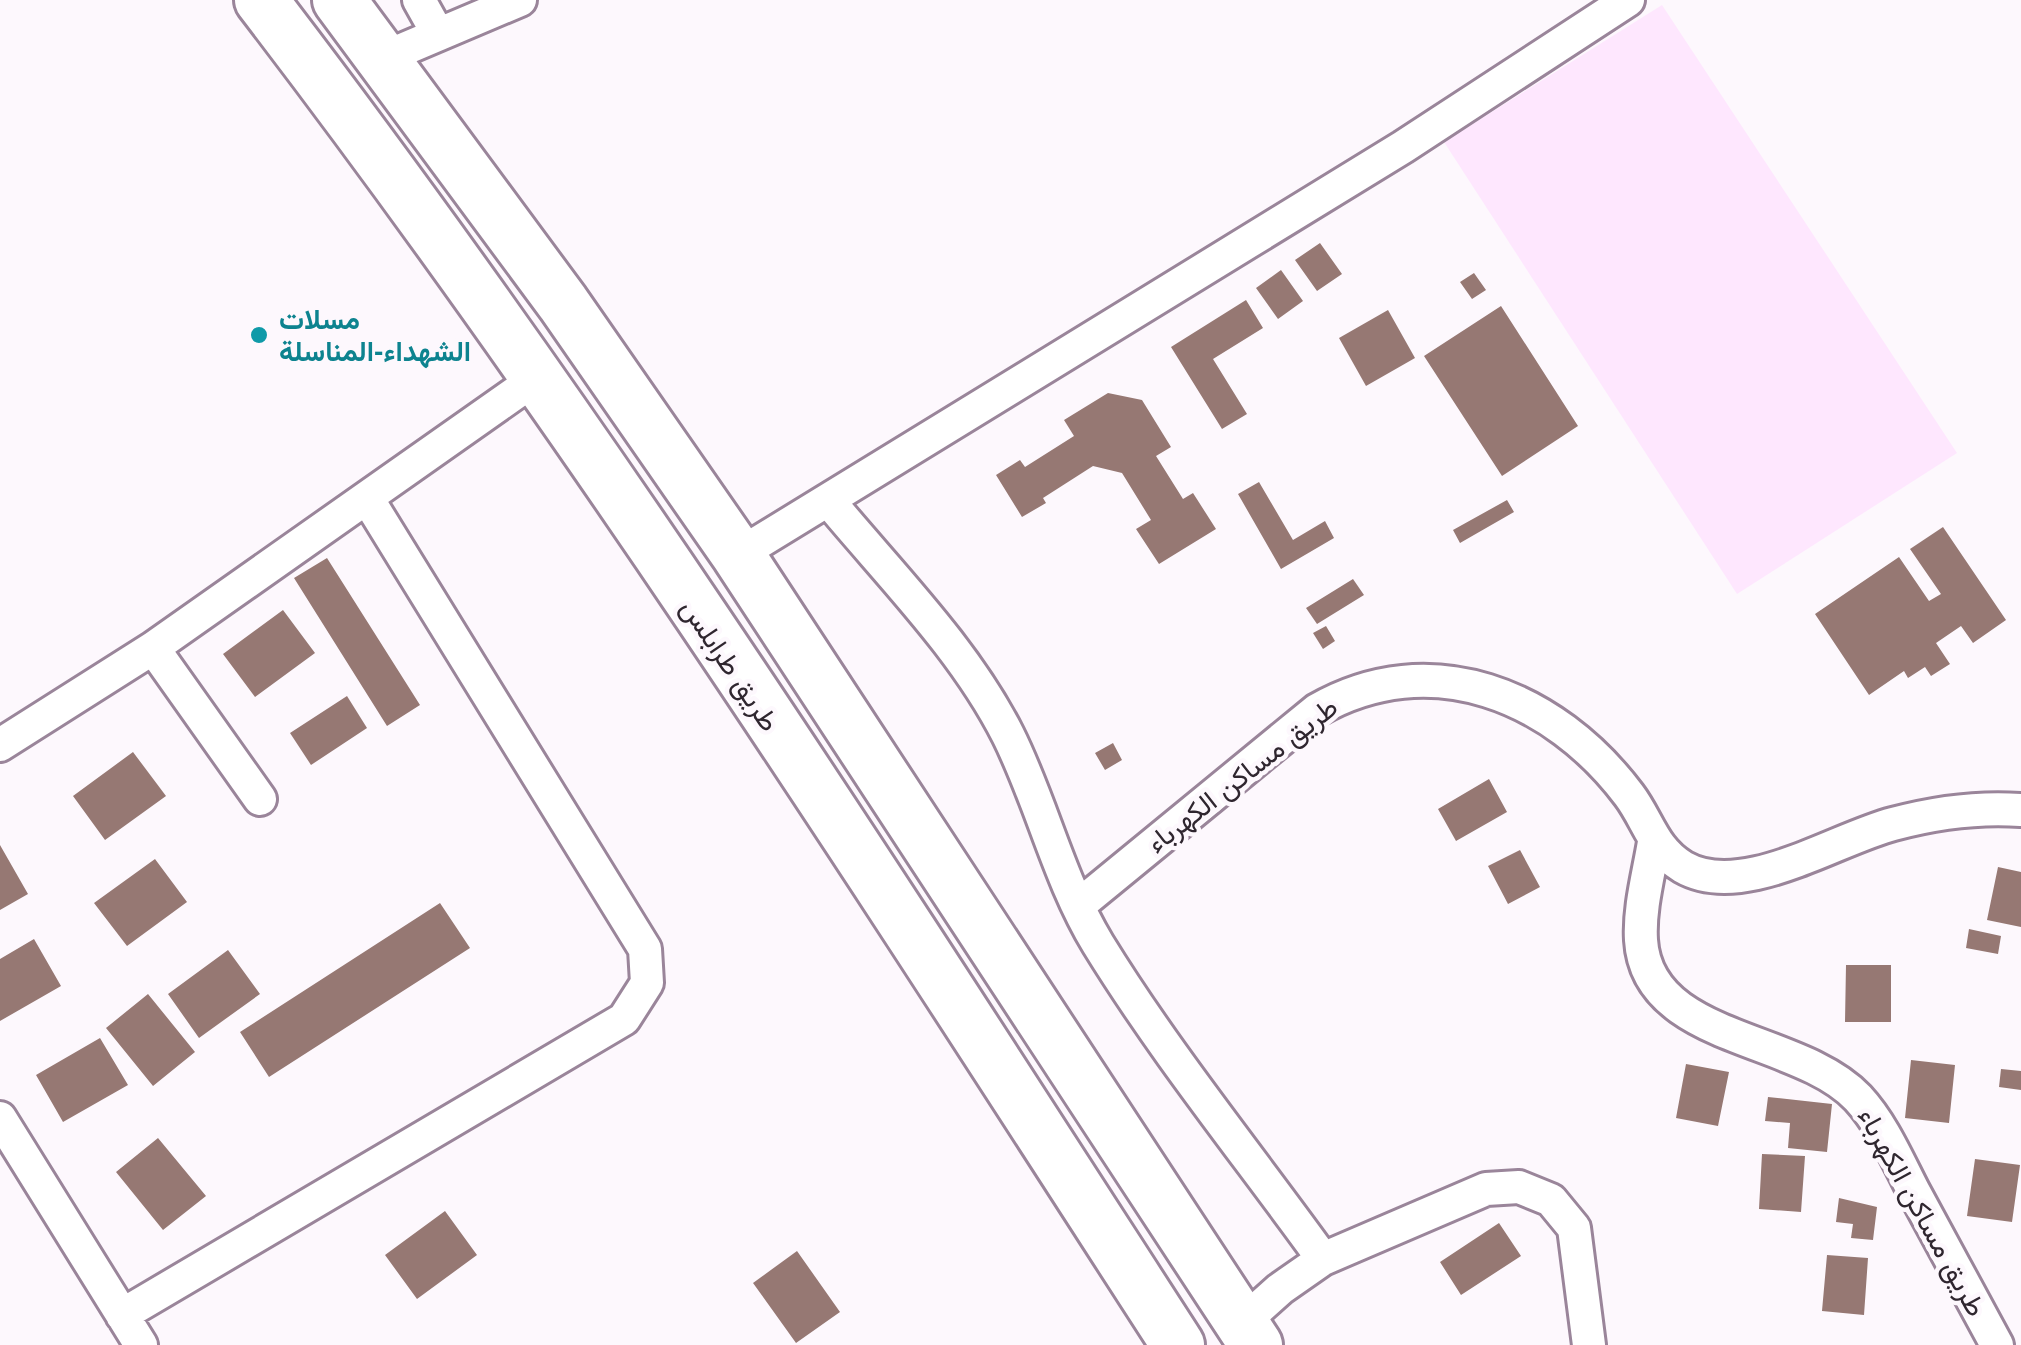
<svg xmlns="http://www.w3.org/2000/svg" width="2021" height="1345" font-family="Helvetica,Vazirmatn,sans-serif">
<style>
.built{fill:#fee7fe}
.building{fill:#967873}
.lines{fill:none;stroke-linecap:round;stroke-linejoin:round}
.minor-casing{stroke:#9a859a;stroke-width:38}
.trunk-casing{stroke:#9a859a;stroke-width:58}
.minor{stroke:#fff;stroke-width:32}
.trunk{stroke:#fff;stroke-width:52}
.culture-dot{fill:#0f9aa8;stroke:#fdf8fd;stroke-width:4}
.labels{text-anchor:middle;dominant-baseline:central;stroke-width:9;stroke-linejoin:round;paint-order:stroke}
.culture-label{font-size:28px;font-weight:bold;fill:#0d838f;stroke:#fdf8fd;text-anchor:start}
.street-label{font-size:28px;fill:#2f262f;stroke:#fdf8fd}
</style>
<rect width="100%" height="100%" fill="#fdf8fd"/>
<path class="built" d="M1662,5L1957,453L1737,594L1444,142Z"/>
<path class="building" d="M1320,243L1342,274L1317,291L1295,260Z
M1281,270L1303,301L1278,319L1256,288Z
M1474,273L1486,290L1472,299L1460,282Z
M1246,300L1263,328L1213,359L1247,414L1222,429L1171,347Z
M1501,306L1578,426L1502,476L1424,356Z
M1388,310L1415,358L1366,386L1339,338Z
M1108,393L1142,400L1171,447L1156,456L1183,499L1193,493L1216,529L1159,564L1136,529L1151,520L1122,473L1093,466L1043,498L1046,503L1022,517L996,475L1020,460L1025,467L1074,436L1064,420Z
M1259,482L1293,540L1325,521L1334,538L1281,569L1238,494Z
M1507,500L1514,512L1460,543L1453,530Z
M1943,527L2006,620L1973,643L1961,626L1936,643L1950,664L1931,676L1925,667L1908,678L1904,671L1869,695L1815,614L1899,557L1929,601L1941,594L1910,549Z
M327,558L420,705L387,726L294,578Z
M1353,579L1364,595L1317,624L1306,608Z
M283,610L315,653L255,697L223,654Z
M1326,626L1335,641L1323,649L1313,633Z
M347,696L367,728L311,765L290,733Z
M1113,743L1122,760L1105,770L1095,753Z
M133,752L166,796L105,840L73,796Z
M1489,779L1507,812L1456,841L1438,809Z
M0,845L28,894L0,910Z
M1520,850L1540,887L1508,904L1488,866Z
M155,859L187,902L127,946L94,903Z
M1998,867L2021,872V927L1987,920Z
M440,903L470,948L269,1077L240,1032Z
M1969,929L2001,936L1998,954L1966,948Z
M34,939L61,986L0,1021V959Z
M228,950L260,994L199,1038L168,994Z
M1846,965H1891V1022H1845Z
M148,994L195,1052L153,1086L106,1028Z
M100,1038L128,1085L63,1122L36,1075Z
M1911,1060L1955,1065L1949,1123L1905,1118Z
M1686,1064L1729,1072L1718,1126L1676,1118Z
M2001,1069L2021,1071V1090L1999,1087Z
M1768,1097L1832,1104L1827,1152L1788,1148L1790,1123L1765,1121Z
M158,1138L206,1196L163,1230L116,1172Z
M1762,1154L1805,1156L1801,1212L1759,1209Z
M1975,1159L2020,1165L2012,1222L1967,1216Z
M1839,1198L1877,1207L1873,1240L1851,1238L1853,1224L1836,1222Z
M445,1211L477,1255L417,1299L385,1255Z
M1499,1223L1521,1256L1461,1295L1440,1262Z
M797,1251L840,1312L796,1343L753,1283Z
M1827,1255L1868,1258L1864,1315L1822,1311Z"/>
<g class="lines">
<defs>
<path id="minor" d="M419,0L438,34
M383,58L520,0
M828,500C890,575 964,648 1008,735C1042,803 1058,878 1098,944C1165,1053 1248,1155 1323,1259
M738,555L1403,147L1628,0
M153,648L260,799
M0,745L153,648L538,377
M1654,842C1649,873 1639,908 1641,940C1647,1042 1799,1035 1858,1098C1882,1124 1897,1159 1913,1190C1941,1242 1969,1293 1997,1345
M1078,906L1317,710C1430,645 1554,695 1629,795C1648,820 1653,849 1683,867C1742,901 1835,839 1893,824C1934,813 1979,807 2021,810
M0,1118L141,1345
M122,1315L624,1019L647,983L645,949L367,498
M1242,1323L1280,1289L1323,1259L1486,1189L1519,1187L1551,1200L1574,1228L1589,1345"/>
<path id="trunk" d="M261,0C591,430 884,890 1178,1345
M339,0L563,303L738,555L1256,1345"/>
</defs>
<use href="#minor" class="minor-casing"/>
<use href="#trunk" class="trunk-casing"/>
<use href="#minor" class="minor"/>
<use href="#trunk" class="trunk"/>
</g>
<circle class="culture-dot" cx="259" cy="335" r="10"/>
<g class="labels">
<g class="culture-label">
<text x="279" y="319">مسلات<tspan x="279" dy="32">الشهداء-المناسلة</tspan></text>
</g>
<g class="street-label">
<text transform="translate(730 665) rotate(56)">طريق طرابلس</text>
<text transform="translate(1242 775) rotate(-38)">طريق مساكن الكهرباء</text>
<text transform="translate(1922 1212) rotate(61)">طريق مساكن الكهرباء</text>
</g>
</g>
</svg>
